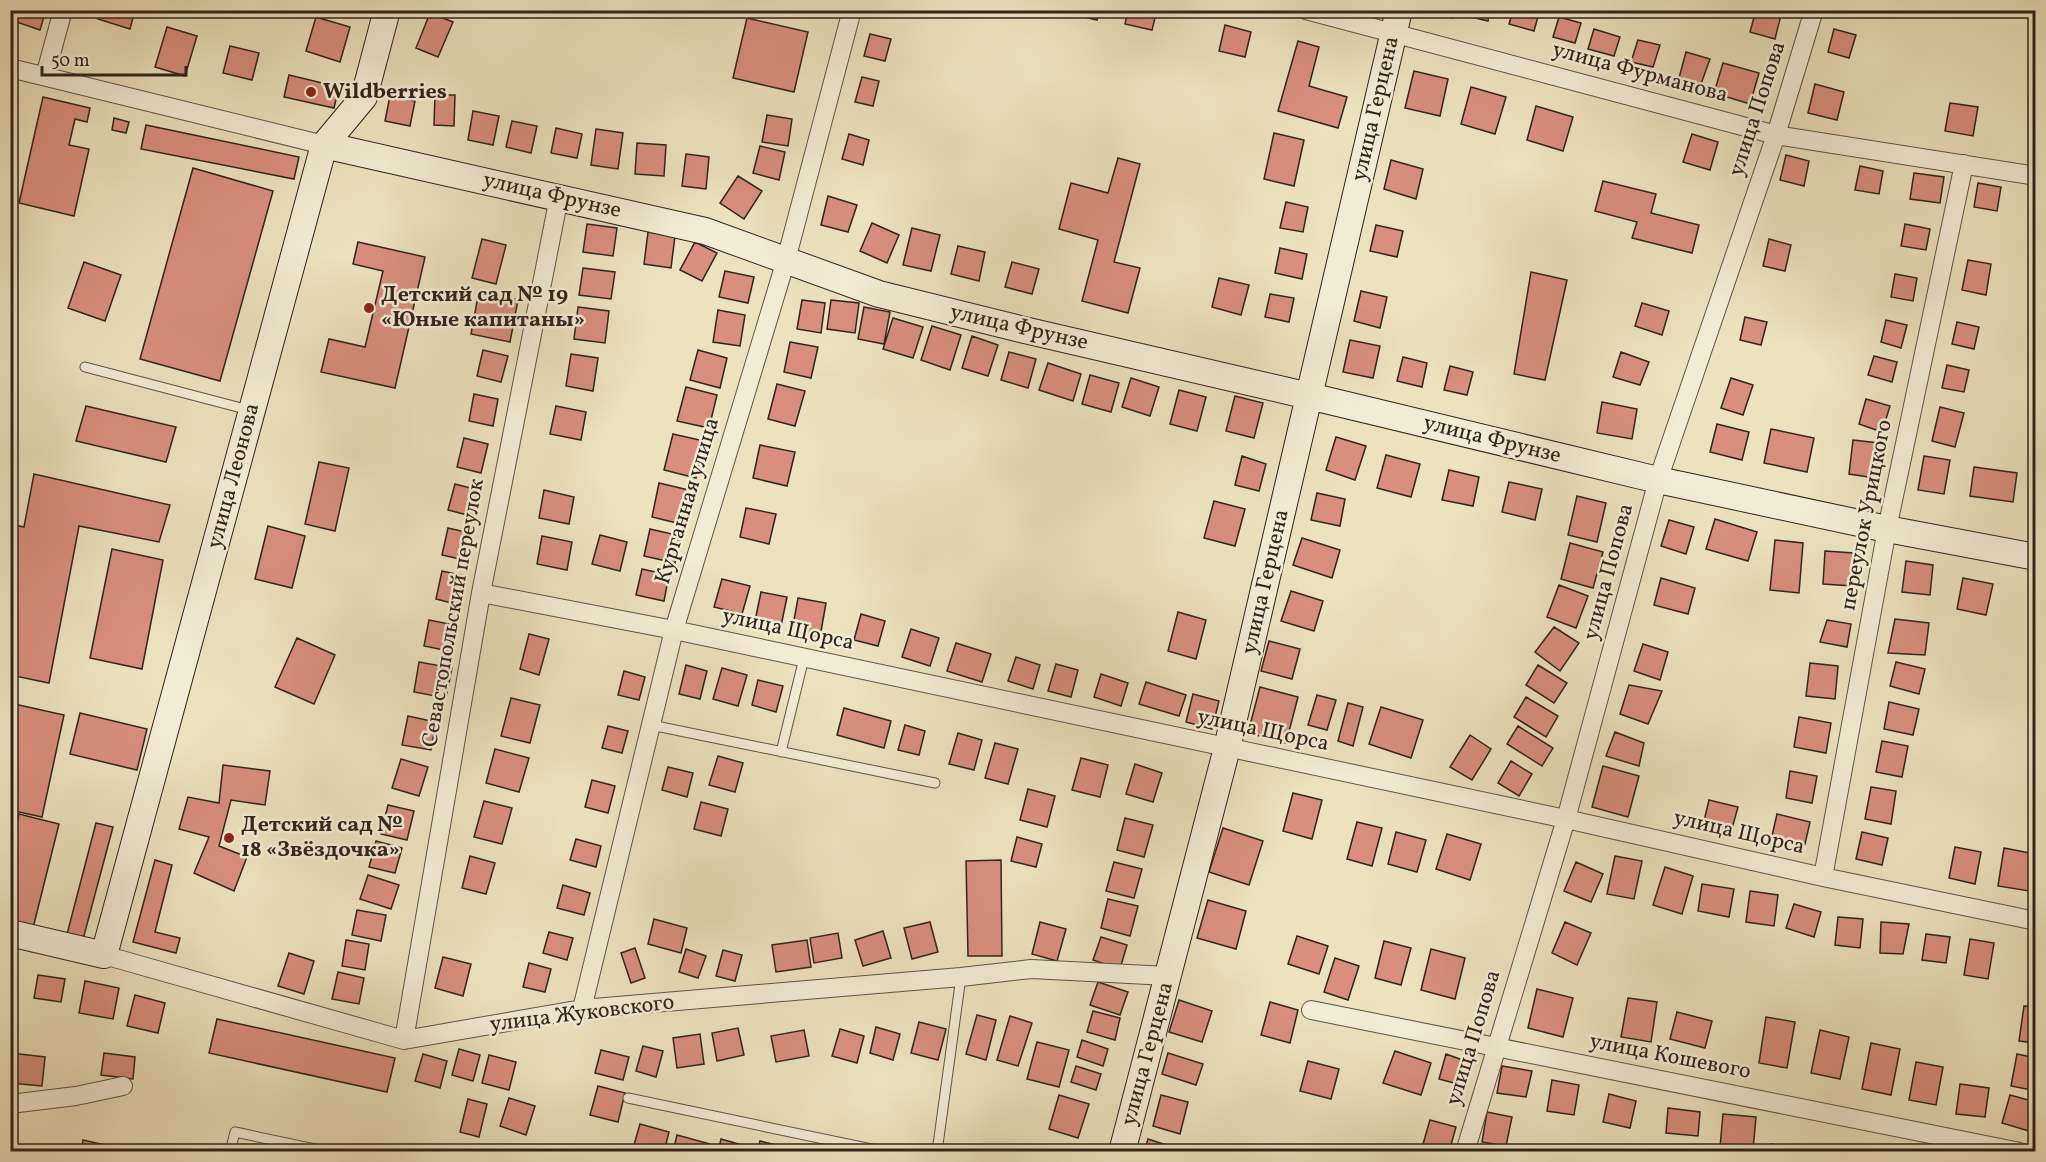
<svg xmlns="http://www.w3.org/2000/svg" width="2046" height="1162" font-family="Vollkorn,serif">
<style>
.building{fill:#d98e7e;stroke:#30241c;stroke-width:1.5}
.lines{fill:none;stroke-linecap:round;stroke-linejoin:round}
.lane-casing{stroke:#5f5444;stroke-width:11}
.street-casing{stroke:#5f5444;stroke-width:20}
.secondary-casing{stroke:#30241c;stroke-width:28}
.lane{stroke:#f3ecd5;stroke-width:9}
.street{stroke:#f3ecd5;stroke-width:18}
.secondary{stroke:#f3ecd5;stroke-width:26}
.poi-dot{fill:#8f2418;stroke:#f3ecd5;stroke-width:2}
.labels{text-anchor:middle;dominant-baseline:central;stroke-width:5;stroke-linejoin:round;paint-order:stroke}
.street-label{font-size:22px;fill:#30241c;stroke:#f3ecd5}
.poi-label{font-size:22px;font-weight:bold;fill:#30241c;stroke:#f3ecd5;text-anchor:start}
</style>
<rect width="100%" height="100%" fill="#ece2be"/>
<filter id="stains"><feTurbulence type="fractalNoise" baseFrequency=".00333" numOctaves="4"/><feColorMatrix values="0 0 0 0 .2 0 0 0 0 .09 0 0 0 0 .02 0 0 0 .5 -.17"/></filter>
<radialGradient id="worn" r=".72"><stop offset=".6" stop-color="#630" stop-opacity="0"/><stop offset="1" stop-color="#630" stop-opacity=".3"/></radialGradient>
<path class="building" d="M18,10H46L40,30L14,21Z
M101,10H135L130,29L98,19Z
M1068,10H1100L1097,20L1067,13Z
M1128,10H1157L1152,30L1125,24Z
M1423,10H1454L1452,18Z
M1468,10H1490L1488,21L1467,16Z
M1513,10H1529L1539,13L1534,31L1509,24Z
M1756,10L1781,15L1775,39L1750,32Z
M430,13L453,22L438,57L416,48Z
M316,17L350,27L340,62L306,51Z
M1559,17L1581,23L1575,43L1553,37Z
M747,18L808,32L794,92L733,78Z
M1225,25L1251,32L1245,57L1219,51Z
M167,27L197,36L185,76L155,67Z
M1594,29L1620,37L1614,56L1588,49Z
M1834,29L1856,35L1849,58L1828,52Z
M870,34L891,39L885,61L864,56Z
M1638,40L1660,45L1653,67L1631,62Z
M1298,41L1319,47L1309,86L1347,97L1338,128L1278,111Z
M230,46L259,53L252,80L223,73Z
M1686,52L1710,59L1701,84L1679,78Z
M1723,63L1759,73L1750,104L1714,93Z
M1414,71L1448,79L1440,116L1405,108Z
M289,75L339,87L334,108L284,97Z
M862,77L879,81L873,106L855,102Z
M1815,84L1844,92L1837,120L1808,113Z
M1471,87L1506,97L1495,134L1461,124Z
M435,95H455L454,126L434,125Z
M390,96L415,101L410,126L385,121Z
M43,97L90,108L87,122L75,119L69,145L89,149L74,216L19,203Z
M1950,103L1978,107L1973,136L1945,131Z
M1536,106L1573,117L1563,151L1527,140Z
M473,111L499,116L493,145L468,140Z
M767,115L792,119L788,146L762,142Z
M114,118L129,122L126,133L112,130Z
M512,121L537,126L531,153L506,147Z
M146,125L299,157L294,179L141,149Z
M556,128L582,134L577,158L551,153Z
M596,129L623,133L618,169L591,165Z
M1274,133L1304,140L1294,186L1264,179Z
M849,134L869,140L863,165L842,159Z
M1692,134L1718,142L1710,170L1683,162Z
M637,143L666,145L664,176L635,174Z
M760,146L785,152L779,180L753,173Z
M686,154L709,157L706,189L682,186Z
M1786,155L1809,161L1804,186L1780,180Z
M1118,158L1140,164L1114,262L1140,268L1128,313L1082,301L1098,240L1059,229L1071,183L1108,193Z
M1391,160L1423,169L1416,199L1384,189Z
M1860,166L1883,171L1879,194L1855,190Z
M193,168L273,191L220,381L140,359Z
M1914,173L1944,177L1940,203L1910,199Z
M738,176L762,191L744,219L720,203Z
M1603,181L1656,194L1651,213L1699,225L1692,253L1632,238L1637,222L1595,211Z
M1978,183L2001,187L1997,211L1974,207Z
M828,196L857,205L848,232L821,225Z
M2034,197H2036V220L2031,219Z
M1286,202L1308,207L1303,232L1280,228Z
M872,223L899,235L887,263L860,251Z
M587,224L617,228L613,256L583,252Z
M1905,224L1930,229L1926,250L1901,246Z
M1376,225L1403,231L1397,257L1370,251Z
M912,228L940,235L931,271L903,265Z
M648,232L675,236L671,268L644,264Z
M482,239L506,245L496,284L472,278Z
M1769,239L1791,245L1785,271L1763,266Z
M358,242L425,257L395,388L321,372L329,339L365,347L383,271L353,264Z
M695,242L717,253L702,281L680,270Z
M958,246L985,252L979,281L951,274Z
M1280,248L1307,254L1302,279L1275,273Z
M1968,260L1991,264L1986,295L1962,290Z
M84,262L121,275L105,321L68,308Z
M1012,262L1039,269L1032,294L1005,287Z
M583,268L615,272L611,299L579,295Z
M725,271L754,277L748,303L719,297Z
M1531,272L1567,280L1545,380L1514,374Z
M1895,274L1917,278L1913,301L1891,297Z
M1219,278L1249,285L1241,315L1212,307Z
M479,291L518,300L510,342L471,334Z
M1361,291L1387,297L1380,328L1354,321Z
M1270,294L1294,298L1289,322L1265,317Z
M802,300L825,303L821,333L797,329Z
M831,300L859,303L855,333L827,329Z
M1642,303L1669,311L1662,335L1635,326Z
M578,307L609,311L605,343L574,339Z
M864,307L890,312L884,344L858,339Z
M718,310L745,315L740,346L713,342Z
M1745,317L1767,322L1761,345L1740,340Z
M893,318L923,327L913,358L883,349Z
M1886,320L1907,325L1901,348L1881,342Z
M1957,322L1979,327L1974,349L1952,344Z
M932,326L961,335L950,370L921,360Z
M972,336L998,345L988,376L962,368Z
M1350,340L1380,346L1373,378L1343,372Z
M790,342L818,347L811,378L784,372Z
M483,350L508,356L501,382L477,376Z
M698,350L727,358L720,388L690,380Z
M1009,352L1036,359L1028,388L1001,380Z
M1621,352L1649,362L1640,385L1613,377Z
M571,354L598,358L593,391L566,386Z
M1874,356L1897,362L1892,382L1868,375Z
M1403,357L1427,363L1422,387L1397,381Z
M1048,363L1081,374L1073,401L1039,390Z
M1947,365L1969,370L1964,392L1942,388Z
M1450,366L1473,372L1467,395L1444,390Z
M1090,375L1119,383L1111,412L1082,404Z
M1131,378L1159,387L1150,416L1122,407Z
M1731,378L1753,385L1743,415L1721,408Z
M777,384L805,391L795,426L768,419Z
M686,387L717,395L709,428L677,421Z
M1179,390L1206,397L1197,431L1170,424Z
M474,394L498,399L493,426L469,421Z
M1235,396L1263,403L1254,438L1226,431Z
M1866,399L1890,406L1882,432L1859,424Z
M1602,402L1637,409L1632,439L1597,433Z
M86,406L176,427L166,462L76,441Z
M556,406L586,412L581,440L550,434Z
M1940,407L1964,413L1955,447L1932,441Z
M1717,424L1749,432L1742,460L1710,452Z
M1771,429L1814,438L1807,472L1764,463Z
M673,434L704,441L696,478L664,470Z
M1336,437L1366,446L1355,480L1326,470Z
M464,438L488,444L481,473L457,467Z
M1853,440L1879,443L1875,478L1849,474Z
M760,445L795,452L787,486L753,478Z
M1386,455L1420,464L1411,497L1377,488Z
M1242,456L1266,464L1259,491L1235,485Z
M1924,456L1950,460L1944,494L1918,490Z
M319,462L349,468L335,531L305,524Z
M1974,467L2017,473L2013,502L1970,496Z
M1449,470L1479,477L1473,506L1442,500Z
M34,474L170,505L159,542L79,526L49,683L10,675V524L24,527Z
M1509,482L1542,489L1535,520L1502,512Z
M659,483L689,490L681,524L652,517Z
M455,484L482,491L475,517L448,510Z
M544,490L574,497L569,524L539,518Z
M1317,493L1345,499L1340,526L1311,520Z
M1577,496L1606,503L1597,542L1568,535Z
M1214,501L1245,509L1235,546L1204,538Z
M746,508L776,514L769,544L740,537Z
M1715,519L1757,532L1748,561L1706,549Z
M1669,520L1694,527L1686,554L1661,546Z
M268,526L305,536L292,588L255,579Z
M448,528L470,533L464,560L442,555Z
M650,529L681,536L675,563L644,556Z
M600,535L627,542L620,571L592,564Z
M542,536L572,542L567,570L537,564Z
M1302,538L1340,550L1332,578L1293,565Z
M1775,540L1803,543L1799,593L1770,590Z
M1570,543L1603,552L1593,588L1561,579Z
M112,549L163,560L142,669L90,658Z
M1825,551L1854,553L1853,586L1823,584Z
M1906,561L1933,565L1930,595L1902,592Z
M642,569L669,575L664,601L636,595Z
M442,571L465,576L459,605L436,599Z
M1661,578L1695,588L1688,614L1654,605Z
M1963,578L1993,584L1986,615L1957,609Z
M722,579L750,586L742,614L714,607Z
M1559,585L1588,596L1576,628L1547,617Z
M1291,591L1323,601L1314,631L1281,621Z
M761,592L787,597L781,626L755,621Z
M798,598L826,603L820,637L792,631Z
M1178,612L1206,620L1196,659L1168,651Z
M861,614L885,621L878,646L854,640Z
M1895,619L1929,623L1925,655L1888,653Z
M429,620L454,625L449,651L424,646Z
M1827,620L1851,624L1847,647L1820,642Z
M1554,627L1579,643L1560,671L1535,652Z
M911,629L939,638L930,666L902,657Z
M529,634L549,639L539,675L520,669Z
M297,638L335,655L314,704L275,687Z
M1269,641L1300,649L1292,679L1261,671Z
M956,643L991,654L982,682L947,671Z
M1643,644L1668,652L1660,680L1634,671Z
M1016,657L1040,665L1033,689L1008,681Z
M419,662L452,668L446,698L414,692Z
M1896,662L1925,669L1919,694L1890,686Z
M1810,663L1838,666L1835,699L1806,696Z
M1056,664L1078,670L1071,697L1048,691Z
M686,665L707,671L700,699L679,694Z
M1538,665L1567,683L1554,703L1526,685Z
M722,668L747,675L738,706L713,699Z
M624,671L645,677L639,700L618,695Z
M1101,674L1128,683L1121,706L1094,697Z
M758,680L783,686L776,712L752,705Z
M1146,682L1186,695L1179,716L1139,704Z
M1629,685L1662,691L1648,724L1620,714Z
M1260,687L1298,697L1286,743L1248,733Z
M1193,694L1219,701L1212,729L1186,722Z
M1317,695L1336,700L1327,730L1308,725Z
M1526,697L1558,716L1546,737L1514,717Z
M511,698L540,705L530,743L501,736Z
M1889,702L1919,709L1913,735L1884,729Z
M10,703L64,715L42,817L10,810Z
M1348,703L1363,707L1353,746L1338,741Z
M1381,707L1423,720L1411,758L1369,744Z
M844,708L891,721L884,748L837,735Z
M80,713L147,729L137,770L70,754Z
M408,716L436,722L431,750L402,745Z
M1799,717L1831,723L1826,753L1794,747Z
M905,725L925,731L919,755L898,750Z
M608,726L628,731L622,753L602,748Z
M1518,726L1553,748L1542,766L1507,744Z
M1615,732L1644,743L1639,766L1606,756Z
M958,733L982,740L974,770L949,764Z
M1470,735L1491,749L1472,780L1450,767Z
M1882,741L1908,746L1902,777L1876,772Z
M995,743L1018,749L1008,784L985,778Z
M495,749L529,758L519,792L486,783Z
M718,756L743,763L735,792L709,785Z
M1081,758L1108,765L1100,797L1072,790Z
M401,759L428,767L419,796L392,788Z
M1511,761L1532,774L1519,796L1498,783Z
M1135,764L1162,773L1153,802L1126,794Z
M223,765L270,771L265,805L231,800L219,846L247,857L234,891L194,873L209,837L179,829L188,797L219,803Z
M1603,766L1639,776L1628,817L1592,807Z
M668,767L693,773L687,797L662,790Z
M1790,771L1817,776L1812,803L1786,798Z
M592,780L615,786L608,813L585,807Z
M1871,787L1896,791L1891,824L1865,819Z
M1028,789L1055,796L1047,827L1020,820Z
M1293,793L1322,800L1312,839L1283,831Z
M1709,800L1738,807L1731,832L1703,825Z
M484,801L512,808L502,844L474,837Z
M701,802L728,809L721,836L694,829Z
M388,805L414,811L407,840L381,834Z
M19,814L59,824L32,932L10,927V850Z
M1777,814L1810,822L1805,844L1772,836Z
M1125,818L1153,825L1144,857L1117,850Z
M1357,822L1382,828L1372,866L1347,859Z
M96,823L113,827L82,943L66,938Z
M1223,828L1263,841L1249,885L1209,872Z
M1396,832L1426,840L1417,872L1388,864Z
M1862,832L1888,838L1882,865L1856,859Z
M1447,834L1481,844L1470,880L1436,869Z
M1017,837L1042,844L1036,867L1011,861Z
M576,839L601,846L596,867L570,860Z
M376,841L402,848L395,873L369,867Z
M1955,847L1981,852L1975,884L1949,878Z
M2004,848L2035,854L2029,891L1998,886Z
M470,856L495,863L486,894L462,888Z
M1615,856L1642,861L1634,899L1607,894Z
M155,860L172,865L155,932L180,938L176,953L133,942Z
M1001,860L1002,956H968L966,861Z
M1114,862L1142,869L1134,898L1106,891Z
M1576,862L1603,874L1591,902L1564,891Z
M1665,867L1693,876L1682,914L1653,905Z
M368,875L399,885L391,909L360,899Z
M1702,884L1734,889L1729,917L1698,911Z
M563,885L590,893L584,915L557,908Z
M1750,891L1778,895L1774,926L1746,922Z
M1108,899L1138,906L1130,936L1101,928Z
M1208,900L1246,911L1236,949L1197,938Z
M1794,904L1821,912L1814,937L1786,928Z
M357,910L386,915L381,941L352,935Z
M1838,917L1863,919L1860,948L1835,945Z
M654,919L687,928L681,953L648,944Z
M930,922L938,952L912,959L904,928Z
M1040,922L1066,929L1057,961L1032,954Z
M1565,922L1591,933L1577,965L1552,953Z
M1881,922L1909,924L1903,954L1880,953Z
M883,931L891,958L863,966L855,940Z
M549,932L573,938L567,960L543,953Z
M838,933L842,958L814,963L810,938Z
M1926,934L1950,937L1946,963L1922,960Z
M1297,936L1328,946L1319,974L1288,964Z
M1101,937L1127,945L1120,969L1093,960Z
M1970,939L1994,943L1988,979L1964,975Z
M346,940L369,944L365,970L342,966Z
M807,940L811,967L776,972L772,945Z
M1384,941L1411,948L1401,985L1375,978Z
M635,948L645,978L631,983L621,953Z
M686,949L706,956L698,978L679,972Z
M1431,949L1465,958L1455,999L1421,990Z
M723,950L742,955L735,981L716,976Z
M289,953L314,961L304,994L278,986Z
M443,957L471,964L463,996L435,988Z
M1335,958L1359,966L1348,1000L1324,992Z
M529,963L551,969L545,992L523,987Z
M338,972L364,978L359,1004L332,999Z
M38,975L65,979L61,1002L34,998Z
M85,981L119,988L113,1019L79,1013Z
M1098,982L1128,992L1120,1015L1090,1005Z
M1537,989L1573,998L1563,1037L1528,1028Z
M135,995L165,1003L158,1033L127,1026Z
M1628,998L1657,1002L1651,1042L1621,1037Z
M1179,1000L1212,1011L1202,1042L1169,1032Z
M1270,1002L1298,1010L1290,1043L1261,1035Z
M2024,1006L2036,1007V1043L2019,1041Z
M1093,1011L1120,1018L1115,1040L1087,1032Z
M1677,1012L1712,1021L1705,1048L1670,1039Z
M977,1015L996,1020L986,1060L966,1054Z
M1010,1016L1032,1023L1018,1066L997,1060Z
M1766,1017L1795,1022L1787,1068L1759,1063Z
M217,1019L395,1058L387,1092L209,1053Z
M919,1022L946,1029L938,1060L911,1053Z
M876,1027L900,1034L893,1060L870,1053Z
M738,1028L744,1055L717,1061L712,1033Z
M840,1029L864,1036L857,1063L832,1056Z
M804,1030L809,1056L776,1062L771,1036Z
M1820,1030L1849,1037L1840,1079L1811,1073Z
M700,1034L704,1064L677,1068L673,1038Z
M1082,1040L1108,1049L1103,1066L1077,1057Z
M1037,1042L1069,1050L1059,1087L1027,1079Z
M1871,1043L1900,1049L1891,1095L1862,1089Z
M643,1046L663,1051L656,1077L636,1071Z
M459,1049L480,1055L473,1081L452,1075Z
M601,1050L629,1057L623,1080L595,1073Z
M1395,1051L1431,1063L1421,1095L1383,1083Z
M11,1053L45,1057L42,1086L10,1083Z
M104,1053L135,1057L133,1079L101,1075Z
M1168,1053L1203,1064L1196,1085L1162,1074Z
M423,1054L447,1061L440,1088L415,1081Z
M1446,1054L1471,1063L1465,1086L1439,1079Z
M2017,1054L2036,1058V1091L2011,1086Z
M489,1055L516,1062L509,1090L482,1083Z
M1308,1061L1339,1069L1331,1099L1300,1091Z
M1916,1062L1943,1067L1936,1105L1909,1100Z
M1076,1066L1101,1074L1096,1090L1071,1082Z
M1502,1066L1532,1071L1526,1097L1497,1093Z
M1552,1080L1579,1085L1574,1115L1547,1111Z
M1960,1084L1989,1088L1985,1117L1956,1114Z
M598,1086L625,1093L618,1122L590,1115Z
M1609,1094L1636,1101L1630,1128L1603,1122Z
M1059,1095L1089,1104L1078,1138L1049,1129Z
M1161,1095L1188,1102L1180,1134L1153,1126Z
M2010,1095L2036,1102L2029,1131L2002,1123Z
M509,1098L535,1106L526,1135L500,1126Z
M468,1099L487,1104L479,1137L460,1132Z
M1668,1108L1700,1112L1698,1136L1666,1133Z
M1487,1112L1512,1117L1506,1146L1482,1142Z
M1723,1114L1756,1117L1753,1150L1720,1147Z
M1430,1120L1456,1127L1449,1152L1421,1151Z
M640,1124L669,1132L664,1152H632Z
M677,1135L710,1144L708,1152H673Z
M721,1139L749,1147L748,1152H718Z
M1148,1139L1188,1152H1144Z
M83,1140L136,1152H81Z
M760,1141L784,1147L782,1152H757Z
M1771,1144L1806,1152H1770Z"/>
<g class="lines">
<defs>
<path id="lane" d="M85,367L249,410
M651,725L935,783
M781,752L804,658
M628,1098L886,1152
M230,1152L235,1132L329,1152
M937,1152L961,977"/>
<path id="street" d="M1306,10L1776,135L2036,176
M10,68L324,145
M45,76L63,10
M481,593L674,630L1566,819L1823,877L2036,921
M1823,877L1887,529L1964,164
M104,955L404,1040L582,1009L961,977L1031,969L1168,976
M582,1009L674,630L786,260L852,10
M1311,1010L2020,1152
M404,1040L481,593L559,197
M10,1104L76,1096L123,1086
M1465,1152L1566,819L1658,480L1776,135L1814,10"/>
<path id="secondary" d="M324,145L705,231L879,294L1020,329L1309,396L1658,480L1887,529L2036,557
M10,933L104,955L324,145L364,97L387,10
M1122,1152L1227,748L1399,10"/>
</defs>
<use href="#lane" class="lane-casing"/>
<use href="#street" class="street-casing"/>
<use href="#secondary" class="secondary-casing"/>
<use href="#lane" class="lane"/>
<use href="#street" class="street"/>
<use href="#secondary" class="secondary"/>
</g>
<g class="poi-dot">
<circle cx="311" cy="92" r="6"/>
<circle cx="369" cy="308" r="6"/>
<circle cx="229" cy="838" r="6"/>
</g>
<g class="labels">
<g class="street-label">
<text transform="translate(1640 73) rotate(15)">улица Фурманова</text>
<text transform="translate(1376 109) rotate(-77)">улица Герцена</text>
<text transform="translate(1758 109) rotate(-72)">улица Попова</text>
<text transform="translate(552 196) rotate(13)">улица Фрунзе</text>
<text transform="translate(1019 328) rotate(13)">улица Фрунзе</text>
<text transform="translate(1492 440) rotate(14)">улица Фрунзе</text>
<text transform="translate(234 476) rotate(-75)">улица Леонова</text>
<text transform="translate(688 501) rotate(-73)">Курганная улица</text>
<text transform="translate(1867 515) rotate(-79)">переулок Урицкого</text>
<text transform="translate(1609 572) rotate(-75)">улица Попова</text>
<text transform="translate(1266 582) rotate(-77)">улица Герцена</text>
<text transform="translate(454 613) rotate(-80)">Севастопольский переулок</text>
<text transform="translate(788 630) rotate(12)">улица Щорса</text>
<text transform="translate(1263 731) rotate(12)">улица Щорса</text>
<text transform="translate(1739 833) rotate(13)">улица Щорса</text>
<text transform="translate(582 1014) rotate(-7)">улица Жуковского</text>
<text transform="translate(1474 1038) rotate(-73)">улица Попова</text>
<text transform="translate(1148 1054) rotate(-75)">улица Герцена</text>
<text transform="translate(1670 1057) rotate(11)">улица Кошевого</text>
</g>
<g class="poi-label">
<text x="323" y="92">Wildberries</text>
<text x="381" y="295">Детский сад № 19<tspan x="381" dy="25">«Юные капитаны»</tspan></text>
<text x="241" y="825">Детский сад №<tspan x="241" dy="25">18 «Звёздочка»</tspan></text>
</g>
</g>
<rect width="2046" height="1162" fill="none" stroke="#ece2be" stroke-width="36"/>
<rect x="12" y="12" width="2022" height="1138" fill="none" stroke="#30241c" stroke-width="3"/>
<rect x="18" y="18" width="2010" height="1126" fill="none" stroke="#30241c" stroke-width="1.5"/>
<path d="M42 66v9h144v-9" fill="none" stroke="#30241c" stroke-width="3"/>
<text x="51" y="66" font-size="18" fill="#30241c" stroke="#f3ecd5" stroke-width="4.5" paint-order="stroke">50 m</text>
<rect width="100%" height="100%" filter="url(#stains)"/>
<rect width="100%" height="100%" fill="url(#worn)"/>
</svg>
